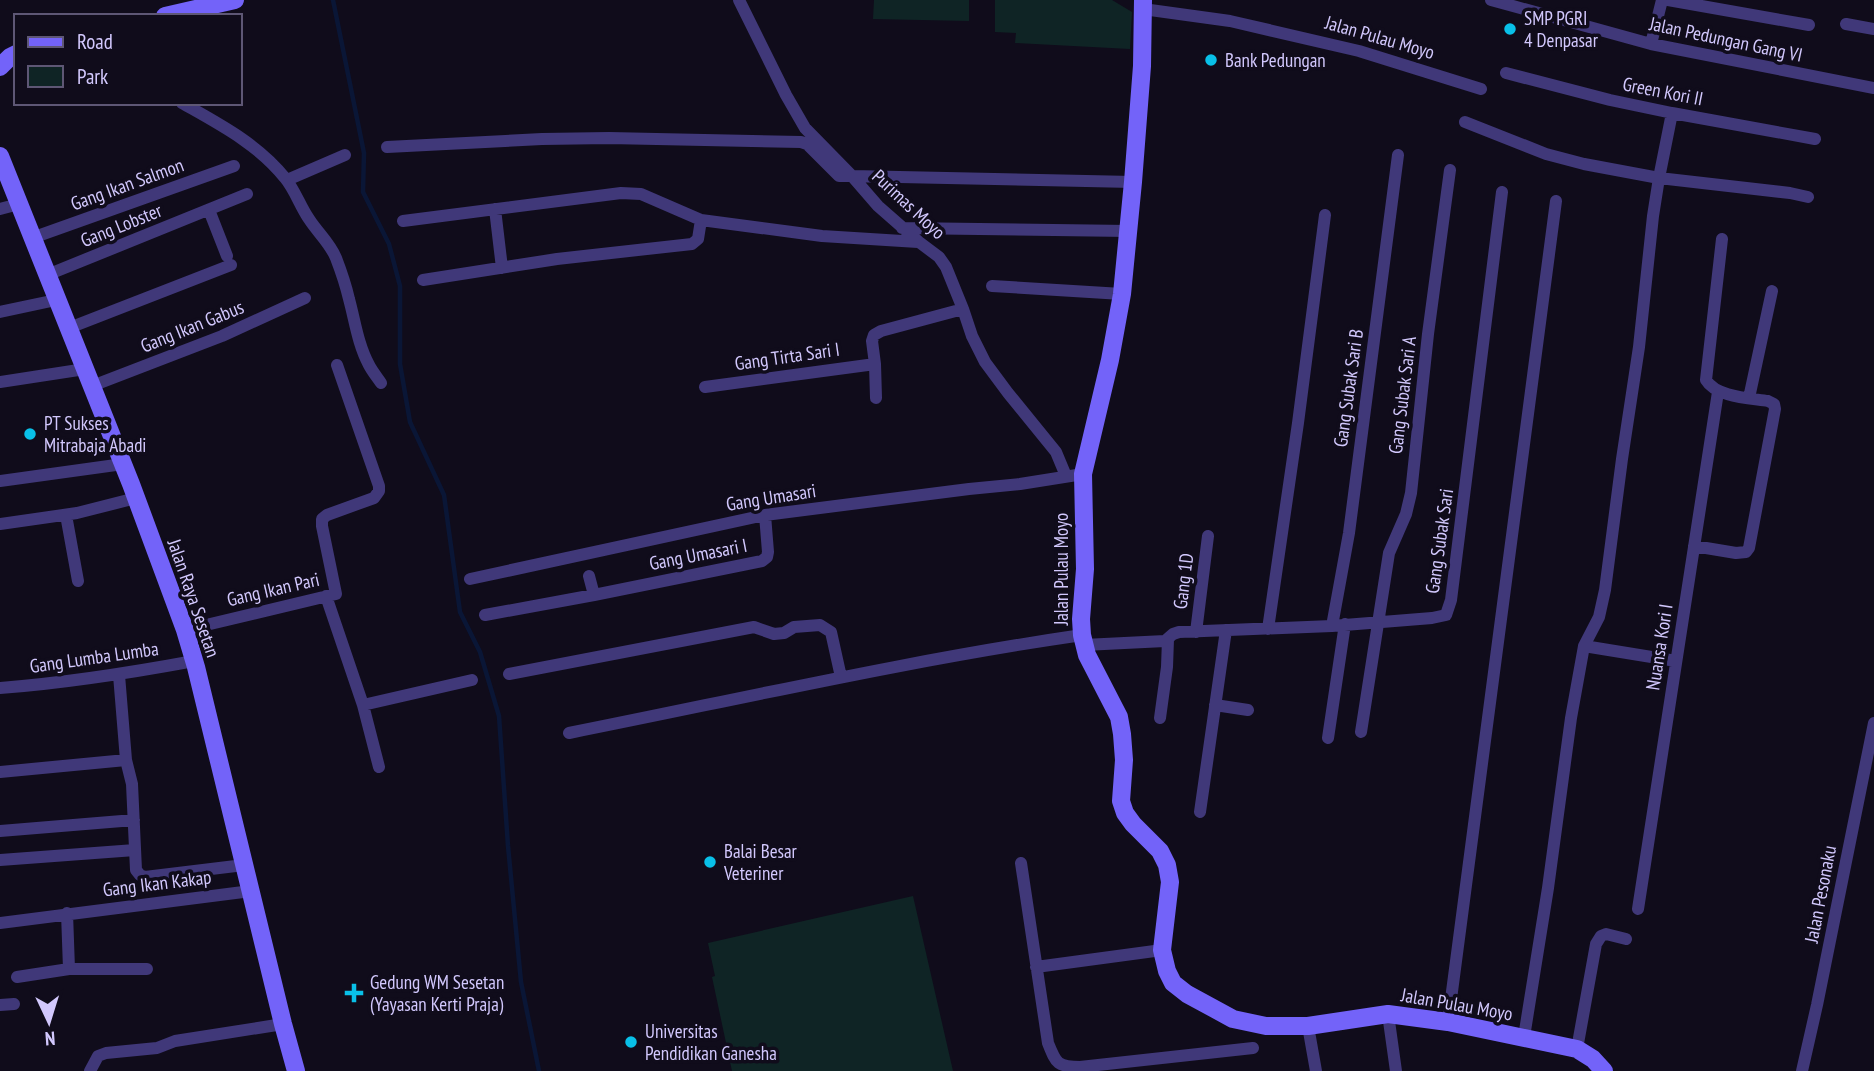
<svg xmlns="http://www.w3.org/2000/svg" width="1874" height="1071" font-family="'PT Sans Narrow',sans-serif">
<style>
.green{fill:#0f2425}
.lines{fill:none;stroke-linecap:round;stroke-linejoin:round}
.stream{stroke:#0a1636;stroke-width:4.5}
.street{stroke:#403879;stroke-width:12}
.secondary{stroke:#7363f9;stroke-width:18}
.poi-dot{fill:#09c0e8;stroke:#100c1b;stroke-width:2.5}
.labels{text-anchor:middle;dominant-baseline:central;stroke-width:7;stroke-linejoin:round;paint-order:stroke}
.poi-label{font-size:19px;fill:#d2c8fd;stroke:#100c1b;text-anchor:start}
.street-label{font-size:19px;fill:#d2c8fd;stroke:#100c1b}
</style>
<rect width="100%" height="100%" fill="#100c1b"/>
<path class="green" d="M874,0H969V21L873,19Z
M995,0H1112L1132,12L1130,49L1015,43L1016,33L995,32Z
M913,896L953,1071H732L712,977L715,976L708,943Z"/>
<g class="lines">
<path class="stream" d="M333,0L364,153L363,192L389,244L400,286V364L410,422L444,495L460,612L480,652L499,716L508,846L521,982L539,1071"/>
<path class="street" d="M739,0L786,95L805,128L852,176L878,206L919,242L939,257L946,267L963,309L972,336L985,362L1008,393L1056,452L1066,476
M1491,0L1651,44L1874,88
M1668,0L1809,25
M1143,9L1230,21L1359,51L1481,89
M1846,24L1874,29
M1651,44L1662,0
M1506,73L1610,100L1672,113L1815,139
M182,103C219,124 258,144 285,178C295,190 300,206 309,219C318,233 330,243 336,258C341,271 346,286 349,299C355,321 358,345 369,365C372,371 377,377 381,383
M1465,122L1546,154L1584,164L1659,178L1790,193L1808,197
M387,147L542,139L609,138L801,142L807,144L839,176H852L1133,182
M287,180L345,155
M0,209L19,204
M495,209L502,268
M209,210L227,256
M403,221L621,193L641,194L701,220L822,236L918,242
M902,228L1129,231
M32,238L234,166
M47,275L247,194
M423,280L557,259L692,244L698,239L701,220
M992,286L1122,294
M0,312L56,300
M69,328L231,265
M875,364L876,398
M0,382L85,369
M92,386L222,336L305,298
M705,387L875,364L872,341L874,335L881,331L963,309
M1749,398L1772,291
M0,481L123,464
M66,515L78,581
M0,524L77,513L136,498
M1694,546L1736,553L1746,552L1749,548L1775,409L1774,404L1768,401C1749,398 1716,397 1706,380L1722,239
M589,576L594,595L762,561L767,557L768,552L765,515
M470,579L765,515L969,489L1020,484L1083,474
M326,596L363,705L379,767
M485,615L594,595
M1332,626L1349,533L1398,155
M1268,629L1298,423L1325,215
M185,630L336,594L322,526V519L327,515L374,498L379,491V486L337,365
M1196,632L1208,536
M1084,645L1165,641L1173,634L1179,632L1332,626L1432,618L1446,615L1451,600L1502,192
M1584,646L1676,661
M509,674L754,627L774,634L784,633L794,627L820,625L831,632L841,677
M119,675L126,760L132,784L136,870L140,875L145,877L244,865
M0,688C66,683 129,673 194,661
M363,705L472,680
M1215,705L1248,710
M1160,718L1167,667L1168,639
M1361,732L1389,553L1406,514L1411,493L1428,334L1450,170
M569,733C740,699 910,660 1082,635
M1328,738L1345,624
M0,772L126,760
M1200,812L1226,630
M0,831L134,820
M0,860L135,850
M1021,863L1048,1043C1056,1063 1057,1067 1080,1067L1253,1048
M1638,909L1718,392
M67,913L69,969
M0,923L251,891
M1036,967L1162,950
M17,977L69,969H147
M0,1005L14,1004
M1388,1014L1396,1071
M1448,1022L1556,201
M1308,1026L1316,1071
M1524,1037L1548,888L1571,718L1584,646L1599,617L1605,590L1622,459L1639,347L1653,216L1659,178L1672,113
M1577,1049L1596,944L1601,936L1606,934L1626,939
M90,1071L98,1056L106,1053L157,1048L175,1041L283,1024
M1802,1071L1817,1005L1874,723"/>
<path class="secondary" d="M1143,0L1142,66L1133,182L1122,294L1110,360L1083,474L1085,569L1081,619L1082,635L1087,655L1119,717L1122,734L1124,760L1121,801L1125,813L1133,824L1160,851L1167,865L1170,882L1162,950L1167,971L1173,983L1187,994L1233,1019L1266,1026H1308L1388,1014L1448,1022L1577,1049L1593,1059L1604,1071
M165,16L235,0
M0,67L10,57L16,54
M0,156L131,484L185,630L196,667L283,1024L296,1071"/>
</g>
<g class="poi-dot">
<circle cx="1510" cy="29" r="7"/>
<circle cx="1211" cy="60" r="7"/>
<circle cx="30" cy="434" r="7"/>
<circle cx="710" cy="862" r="7"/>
<path d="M350.5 982.5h7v7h7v7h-7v7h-7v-7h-7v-7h7z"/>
<circle cx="631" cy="1042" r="7"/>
</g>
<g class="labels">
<g class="poi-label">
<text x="1524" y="18">SMP PGRI<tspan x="1524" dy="22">4 Denpasar</tspan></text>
<text x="1225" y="60">Bank Pedungan</text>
<text x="44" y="423">PT Sukses<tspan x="44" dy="22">Mitrabaja Abadi</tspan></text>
<text x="724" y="851">Balai Besar<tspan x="724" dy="22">Veteriner</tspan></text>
<text x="370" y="982">Gedung WM Sesetan<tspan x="370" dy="22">(Yayasan Kerti Praja)</tspan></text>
<text x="645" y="1031">Universitas<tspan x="645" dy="22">Pendidikan Ganesha</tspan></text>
</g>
<g class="street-label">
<text transform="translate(1380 37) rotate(16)">Jalan Pulau Moyo</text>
<text transform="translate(1726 39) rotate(12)">Jalan Pedungan Gang VI</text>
<text transform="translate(1663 91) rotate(11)">Green Kori II</text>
<text transform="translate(127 184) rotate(-20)">Gang Ikan Salmon</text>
<text transform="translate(909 204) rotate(43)">Purimas Moyo</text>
<text transform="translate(121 225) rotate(-22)">Gang Lobster</text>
<text transform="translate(192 326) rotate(-22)">Gang Ikan Gabus</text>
<text transform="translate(787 356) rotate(-8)">Gang Tirta Sari I</text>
<text transform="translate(1348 388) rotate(-82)">Gang Subak Sari B</text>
<text transform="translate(1402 395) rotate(-83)">Gang Subak Sari A</text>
<text transform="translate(771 497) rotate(-9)">Gang Umasari</text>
<text transform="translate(1439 541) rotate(-82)">Gang Subak Sari</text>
<text transform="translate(698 554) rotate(-11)">Gang Umasari I</text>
<text transform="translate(1061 569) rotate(-90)">Jalan Pulau Moyo</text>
<text transform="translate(1183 581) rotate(-83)">Gang 1D</text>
<text transform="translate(273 589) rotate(-13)">Gang Ikan Pari</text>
<text transform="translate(194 598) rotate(71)">Jalan Raya Sesetan</text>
<text transform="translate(1659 647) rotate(-81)">Nuansa Kori I</text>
<text transform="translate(94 657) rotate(-8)">Gang Lumba Lumba</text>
<text transform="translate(157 883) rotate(-7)">Gang Ikan Kakap</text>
<text transform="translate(1820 894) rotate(-79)">Jalan Pesonaku</text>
<text transform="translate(1457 1004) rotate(10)">Jalan Pulau Moyo</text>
</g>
</g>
<rect x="14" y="14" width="228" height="91" fill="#100c1b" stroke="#5e5775" stroke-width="2"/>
<rect x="28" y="37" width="35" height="10" fill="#7363f9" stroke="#5e5775" stroke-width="2"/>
<text x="77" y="49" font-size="21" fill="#d2c8fd">Road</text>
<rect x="28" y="66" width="35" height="21" fill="#0f2425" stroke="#5e5775" stroke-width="2"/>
<text x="77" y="84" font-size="21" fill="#d2c8fd">Park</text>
<g transform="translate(49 1022) rotate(176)" stroke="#100c1b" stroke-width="5" paint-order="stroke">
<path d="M0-5L12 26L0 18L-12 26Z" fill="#d2c8fd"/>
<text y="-10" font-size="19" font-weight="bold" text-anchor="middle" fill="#d2c8fd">N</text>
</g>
</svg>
